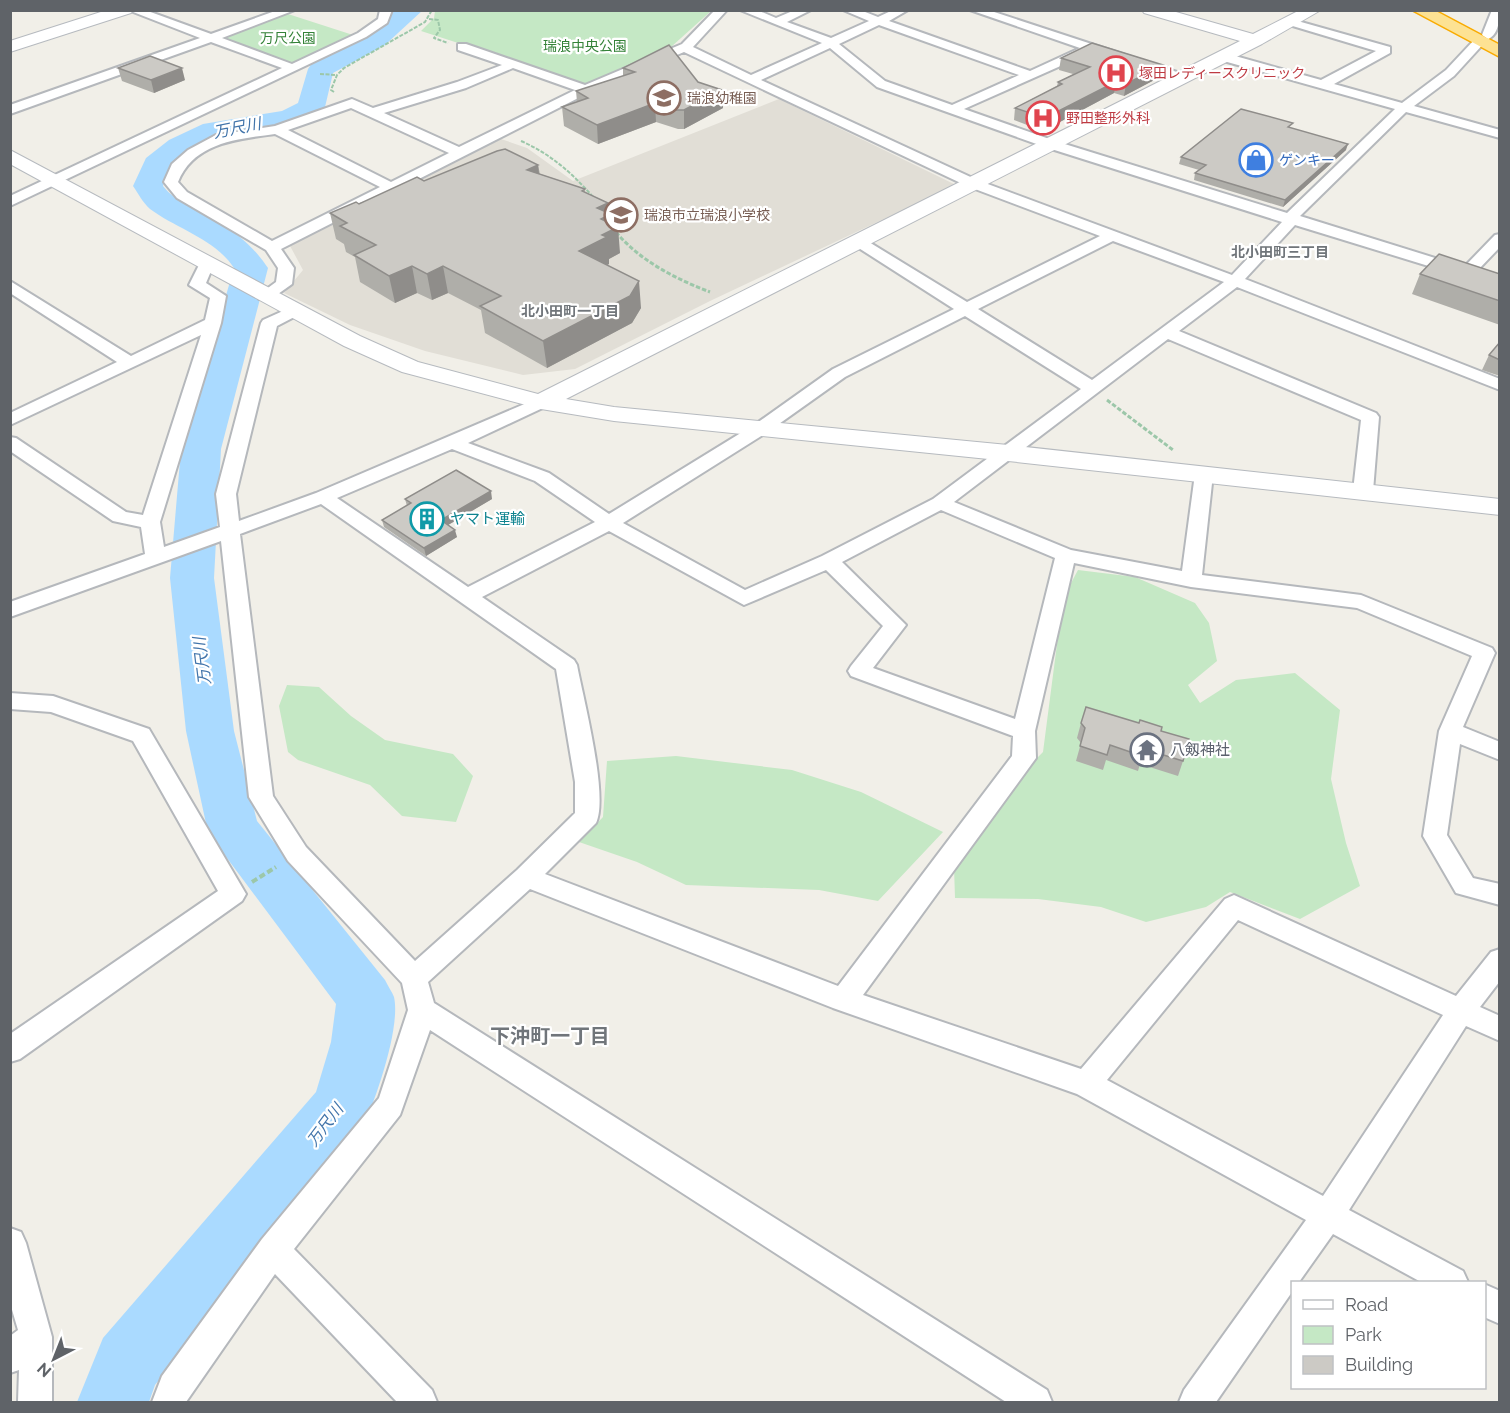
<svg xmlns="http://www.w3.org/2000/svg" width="1510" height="1413" font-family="Raleway,'Noto Sans JP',sans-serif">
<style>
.education{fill:#e1ded6}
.green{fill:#c5e8c5}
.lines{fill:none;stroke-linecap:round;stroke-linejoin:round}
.river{fill:#aadaff;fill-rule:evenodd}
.street-casing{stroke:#b5b8bc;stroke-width:4}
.secondary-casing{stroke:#b6babf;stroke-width:2}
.highway-casing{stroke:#f9ab00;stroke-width:3}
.path-far2{stroke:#9cc7a9;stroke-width:2;stroke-dasharray:4 1.5;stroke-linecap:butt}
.path-far1{stroke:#9cc7a9;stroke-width:3;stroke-dasharray:4.5 2;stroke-linecap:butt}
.path{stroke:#9cc7a9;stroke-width:4;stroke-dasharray:6 3;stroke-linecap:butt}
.street{fill:#fff;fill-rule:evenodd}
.secondary{fill:#fff;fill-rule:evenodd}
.highway{fill:#fde293;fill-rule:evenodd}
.wall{fill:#afaea9}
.shaded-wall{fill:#8f8d8a}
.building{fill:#cccac5;stroke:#8f8d8a;stroke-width:1.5}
.labels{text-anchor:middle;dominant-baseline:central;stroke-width:4.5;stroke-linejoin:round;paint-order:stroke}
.far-park-label{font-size:14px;fill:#348238;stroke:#fff}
.far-health-label{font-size:14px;fill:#be3a42;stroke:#fff;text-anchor:start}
.far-education-label{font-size:14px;fill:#785e54;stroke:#fff;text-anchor:start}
.far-shop-label{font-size:14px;fill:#366cbe;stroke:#fff;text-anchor:start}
.far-neighbourhood-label{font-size:14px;font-weight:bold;fill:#70757a;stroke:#fff}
.culture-label{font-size:15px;fill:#0d838f;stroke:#fff;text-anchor:start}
.worship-label{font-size:15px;fill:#5b616d;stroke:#fff;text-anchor:start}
.water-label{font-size:16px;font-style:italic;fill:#4174aa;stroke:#fff}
.near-neighbourhood-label{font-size:20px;font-weight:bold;fill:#70757a;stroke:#fff}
</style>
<rect width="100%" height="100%" fill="#f1efe8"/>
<path class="education" d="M779,99L956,185L710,301L575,369L523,375L425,351L350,325L284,293L303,270L289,244L501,139L527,148L573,181Z"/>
<path class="green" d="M435,11H711L671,47L591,83H582L421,31L434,18Z
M288,14L353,35L294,64L221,38Z
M1078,570L1135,577L1195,603L1209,623L1217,661L1188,685L1200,703L1236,680L1295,673L1340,710L1331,779L1346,843L1360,886L1300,919L1230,892L1206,907L1146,922L1101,907L1038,899L955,898L954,867L1019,776L1043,752L1063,598Z
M287,685L319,687L351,716L385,740L453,754L473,776L456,822L402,816L370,785L298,760L288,752L279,706Z
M676,756L792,770L861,792L943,832L878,901L819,890L686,885L637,862L579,842L603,817L607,761Z"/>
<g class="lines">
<path class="river" d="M396,10H423L385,45L333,73L325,107L321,113L289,126L220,137L189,152L169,168L163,186C176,203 199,210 217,221C239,235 253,246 268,268L221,449L214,578L234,731L257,821L385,980C388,986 392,992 394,997C401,1028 375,1101 362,1130L155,1385L149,1402H77L103,1338L316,1092L331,1042L336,1004L215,842L207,828L186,731L170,578L181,449L234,268C215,239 177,229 150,209C143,203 138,193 133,186L146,158L169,140L203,124L282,111L298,103L308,69L312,63L367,35Z"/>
<defs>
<path id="street" d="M128,10H145L211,34L278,10H295L222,38L292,64L358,33L378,19L380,10H392L387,23L366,37L10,206V196L282,68L211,42L10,114V105L200,38Z
M715,10H727L693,47L751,75L822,43L740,10H757L776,18L795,10H811L787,22L831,38L869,21L843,10H860L878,17L893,10H908L889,21L1030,71L1080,48L970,10H988L1186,75L1188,78L1186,81L1182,82L1092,52L964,109L1055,141L1287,213L1395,109L1220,60V54H1228L1321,80L1376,51L1286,24L1284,22L1290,19L1294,20L1390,47V53L1334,84L1402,103L1446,70L1476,38H1484L1486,41L1454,76L1414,106L1500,130V138L1406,112L1300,216L1464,267L1495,235L1500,234V247L1477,271L1500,278V288L1295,225L1245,279L1500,379V390L1237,287L1179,331L1376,413L1379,417L1373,491L1370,495H1356L1353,491L1361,420L1168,339L954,502L1071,550L1182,571L1195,474L1197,470H1211L1213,474L1202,575L1361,595L1492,648L1495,653L1463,727L1500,742V760L1460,744L1447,835L1473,878L1500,884V905L1456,893L1423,836L1439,731L1472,656L1357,608L1191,587L1074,563L1035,731L1036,758L863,995L1081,1069L1225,899L1234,895L1456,996L1491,952L1500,949V981L1480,1007L1500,1016V1041L1466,1026L1349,1210L1463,1271L1468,1282H1421L1333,1234L1299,1282H1292V1292L1216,1402H1179L1184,1390L1306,1220L1077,1094L833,1008L530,889L428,982L434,1003L1047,1390L1052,1402H1006L430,1030L400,1115L294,1249L432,1390L437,1402H397L275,1274L186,1402H152L162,1376L262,1239L379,1098L408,1010L402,983L288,861L249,797L221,541L10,617V602L145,554L141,527L113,521L10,451V437L16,438L126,512L143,515L201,335L10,425V413L117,362L10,293V281L131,356L205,320L210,298L189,285L201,261H211L214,264L206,283L226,296L221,323L160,522L164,547L220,527L216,494L261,323L263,320L294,306L302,311L300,314L277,326L236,494L239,521L316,493L541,397L547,398L550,402L547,406L468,443L549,473L609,514L757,423L833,369L954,309L854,245L851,242L854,239H864L967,302L1100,236L967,186L684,52L590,92L281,249L294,268L292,284L271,299H259L257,296L276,282L278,268L266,250L177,198L164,182L172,164L188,150L216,135L275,126L352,99L373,108L457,82L502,65L458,50V44H466L585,85L682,44ZM879,25L1019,75L952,105L885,81L839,44ZM830,48L877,87L1045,147L1282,222L1232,275L977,180L761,80ZM513,68L575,90L459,147L384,113L466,88ZM351,108L449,153L391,182L288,130ZM275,134L380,187L272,241L187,192L178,182C194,142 239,139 275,134ZM1113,241L1224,282L1092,380L978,309ZM965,316L1081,389L933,499L822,556L745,590L623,523L769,431L845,377ZM452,449L535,481L595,522L468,587L337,498ZM321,504L556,669L575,782V813L517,870L415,961L306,847L273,796L240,534ZM941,510L1055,558L1015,719L873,668L906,625L842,562ZM609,531L744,605L826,570L883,626L851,666L848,671L851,676L1013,736L1012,756L838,986L545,874L596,823C609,797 583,697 577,665L574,660L482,597ZM1238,920L1443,1015L1323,1196L1107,1080Z
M1492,10H1500C1500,20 1498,35 1488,39L1482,35Z
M10,693L53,696L149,729L246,894L242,901L20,1059L10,1062V1034L218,891L133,741L51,712L10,709Z
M10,1228L21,1232L26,1243L52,1337V1402H18L19,1370L10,1373V1336L18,1330L10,1303Z
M1484,1284L1500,1291V1324L1484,1317Z"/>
<path id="secondary" d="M107,10H133L131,13L10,52V41Z
M1142,10H1169L1253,34L1300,10H1321L1262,44L566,399L614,407L1008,445L1500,499V515L1008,461L614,421L541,409L402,372L344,346L10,164V150L360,336L418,362L538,394L1240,41L1144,13Z"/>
<path id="highway" d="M1412,10H1434L1500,45V57Z"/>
</defs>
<use href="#street" class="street-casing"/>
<use href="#secondary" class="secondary-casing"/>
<use href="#highway" class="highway-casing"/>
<path class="path-far2" d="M429,19L438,20L440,30L434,38L448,43
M320,74L337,75
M334,92L331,90L337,75L344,68L425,22L432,10
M521,141C551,154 573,174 594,198"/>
<path class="path-far1" d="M616,232C640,261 676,279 710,292
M1107,400L1173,450"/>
<path class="path" d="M252,882L276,867"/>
<use href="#street" class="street"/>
<use href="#secondary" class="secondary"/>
<use href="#highway" class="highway"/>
</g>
<path class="wall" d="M1061,58L1160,77L1124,96L1114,93L1043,131L1014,120L1015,108L1057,86L1058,82L1073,74L1059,70Z
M118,68L185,80L154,93L122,81Z
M623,68L698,82L723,108L684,129H678L656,122L598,144L564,126L562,107L577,102L576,91L623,76Z
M1292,128L1346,150L1283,207L1194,180L1195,173L1199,170L1179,164L1181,157Z
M538,165L540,174L585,189V192L608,203L609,213L611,214L612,224L620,253L609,259V264L607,265L641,308L632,323L547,368L485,333L481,310L448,293L432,300L417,293L395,303L360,282L355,257L346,252L344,244L336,239L330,213L424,181Z
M1420,274H1500V325L1412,294Z
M1500,342V376L1482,370L1489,355Z
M405,499H492L448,525L457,537L426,556L384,527L382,520L407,506Z
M1081,723L1161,731L1183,761L1178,776L1140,764L1138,771L1106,760L1103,770L1076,761L1081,743L1077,738Z"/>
<path class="shaded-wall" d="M1163,65L1160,77L1124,96L1126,84Z
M182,68L185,80L154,93L151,80Z
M1117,81L1114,93L1043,131L1045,118Z
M722,90L723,108L684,129V110Z
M655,103L656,122L598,144L597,125Z
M1348,144L1346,150L1283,207L1285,200Z
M538,165L541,190L527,170Z
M608,203L609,215L611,214L612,230L618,227L620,253L609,259V264L582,277L579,251L597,208Z
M412,266L417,293L395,303L389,276Z
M443,266L448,293L432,300L427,274Z
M639,281L641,308L632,323L547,368L543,341Z
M491,491L492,499L443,528L441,520Z
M455,530L457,537L426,556L424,548Z"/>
<path class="building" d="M1092,43L1163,65L1126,84L1117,81L1045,118L1015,108L1062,84L1058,82L1090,67L1061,58Z
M669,45L698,82L722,90L684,110H677L655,103L597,125L562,107L588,98L576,91L635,72L623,68Z
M150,56L182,68L151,80L118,68Z
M1241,109L1293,123L1288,127L1348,144L1285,200L1195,173L1206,165L1181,157Z
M505,149L538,165L527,170L585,189L582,191L608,203L597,208L611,214L601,219L618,227L602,235L607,237L579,251L639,281L630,296L543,341L480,306L501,296L443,266L427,274L412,266L389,276L354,255L376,245L340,226L347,223L330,213L356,202L359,204L417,177L424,181L497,151Z
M1439,254L1500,274V301L1420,274Z
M1500,342V360L1489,355Z
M456,470L491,491L441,520L455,530L424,548L382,520L411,503L405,499Z
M1086,707L1139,723L1140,720L1162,727L1161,731L1189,739L1183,761L1144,749L1142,756L1110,745L1107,755L1080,746L1085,728L1081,723Z"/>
<defs>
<symbol id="hospital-ring" viewBox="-11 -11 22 22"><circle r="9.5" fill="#fff" stroke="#e0444e" stroke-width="1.5"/><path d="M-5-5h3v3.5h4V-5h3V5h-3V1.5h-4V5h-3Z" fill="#e0444e"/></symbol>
<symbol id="school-ring" viewBox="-11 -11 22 22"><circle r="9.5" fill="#fff" stroke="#8d6e63" stroke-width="1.5"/><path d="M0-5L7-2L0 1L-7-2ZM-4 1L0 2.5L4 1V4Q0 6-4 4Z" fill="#8d6e63"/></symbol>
<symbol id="shop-ring" viewBox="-11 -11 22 22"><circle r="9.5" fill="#fff" stroke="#3f7fe0" stroke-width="1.5"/><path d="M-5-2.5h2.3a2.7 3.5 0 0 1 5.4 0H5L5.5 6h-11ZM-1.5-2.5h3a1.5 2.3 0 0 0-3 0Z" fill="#3f7fe0"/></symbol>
<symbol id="building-ring" viewBox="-11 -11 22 22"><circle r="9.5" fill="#fff" stroke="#0f9aa8" stroke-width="1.5"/><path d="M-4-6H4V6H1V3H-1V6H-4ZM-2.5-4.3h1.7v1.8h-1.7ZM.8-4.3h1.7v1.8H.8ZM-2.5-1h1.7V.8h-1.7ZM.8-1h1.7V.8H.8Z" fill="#0f9aa8"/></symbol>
<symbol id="temple-ring" viewBox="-11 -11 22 22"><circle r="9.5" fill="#fff" stroke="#6b7280" stroke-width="1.5"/><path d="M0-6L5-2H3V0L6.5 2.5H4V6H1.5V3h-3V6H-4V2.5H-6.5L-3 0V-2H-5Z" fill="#6b7280"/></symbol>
</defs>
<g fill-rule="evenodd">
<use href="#hospital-ring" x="1097" y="54" width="38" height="38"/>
<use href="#school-ring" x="645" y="79" width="38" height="38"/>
<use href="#hospital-ring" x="1024" y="99" width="38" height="38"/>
<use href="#shop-ring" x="1237" y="141" width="38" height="38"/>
<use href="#school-ring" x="602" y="196" width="38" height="38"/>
<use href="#building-ring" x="408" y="500" width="38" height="38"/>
<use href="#temple-ring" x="1128" y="731" width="38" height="38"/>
</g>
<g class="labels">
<g class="far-park-label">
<text x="288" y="38">万尺公園</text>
<text x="585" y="46">瑞浪中央公園</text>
</g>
<g class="far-health-label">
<text x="1139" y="73">塚田レディースクリニック</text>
<text x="1066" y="118">野田整形外科</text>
</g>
<g class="far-education-label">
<text x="687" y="98">瑞浪幼稚園</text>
<text x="644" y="215">瑞浪市立瑞浪小学校</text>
</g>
<g class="far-shop-label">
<text x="1279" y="160">ゲンキー</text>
</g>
<g class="far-neighbourhood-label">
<text x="1280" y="252">北小田町三丁目</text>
<text x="570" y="311">北小田町一丁目</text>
</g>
<g class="culture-label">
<text x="450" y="519">ヤマト運輸</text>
</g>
<g class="worship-label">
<text x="1170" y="750">八剱神社</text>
</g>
<g class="water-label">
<text transform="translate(237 128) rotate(-11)">万尺川</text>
<text transform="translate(202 661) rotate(-97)">万尺川</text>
<text transform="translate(325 1125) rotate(-53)">万尺川</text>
</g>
<g class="near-neighbourhood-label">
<text x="550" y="1036">下沖町一丁目</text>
</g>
</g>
<rect width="1510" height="1413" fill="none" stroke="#5f6368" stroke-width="24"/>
<rect x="1291" y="1281" width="195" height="108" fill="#ffffff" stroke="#bfc1c3" stroke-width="1.5"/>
<rect x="1303" y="1300" width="30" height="9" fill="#ffffff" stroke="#bfc1c3" stroke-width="1.5"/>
<text x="1345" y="1311" font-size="18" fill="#5f6368">Road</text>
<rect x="1303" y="1326" width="30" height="18" fill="#c5e8c5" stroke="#bfc1c3" stroke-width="1.5"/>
<text x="1345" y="1341" font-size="18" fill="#5f6368">Park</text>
<rect x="1303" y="1356" width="30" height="18" fill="#cccac5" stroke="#bfc1c3" stroke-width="1.5"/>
<text x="1345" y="1371" font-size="18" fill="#5f6368">Building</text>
<g transform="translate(54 1359) rotate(222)" stroke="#ffffff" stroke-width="4.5" paint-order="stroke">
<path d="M0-4.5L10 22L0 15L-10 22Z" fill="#5f6368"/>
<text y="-9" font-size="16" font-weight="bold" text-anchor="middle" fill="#5f6368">N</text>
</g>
</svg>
